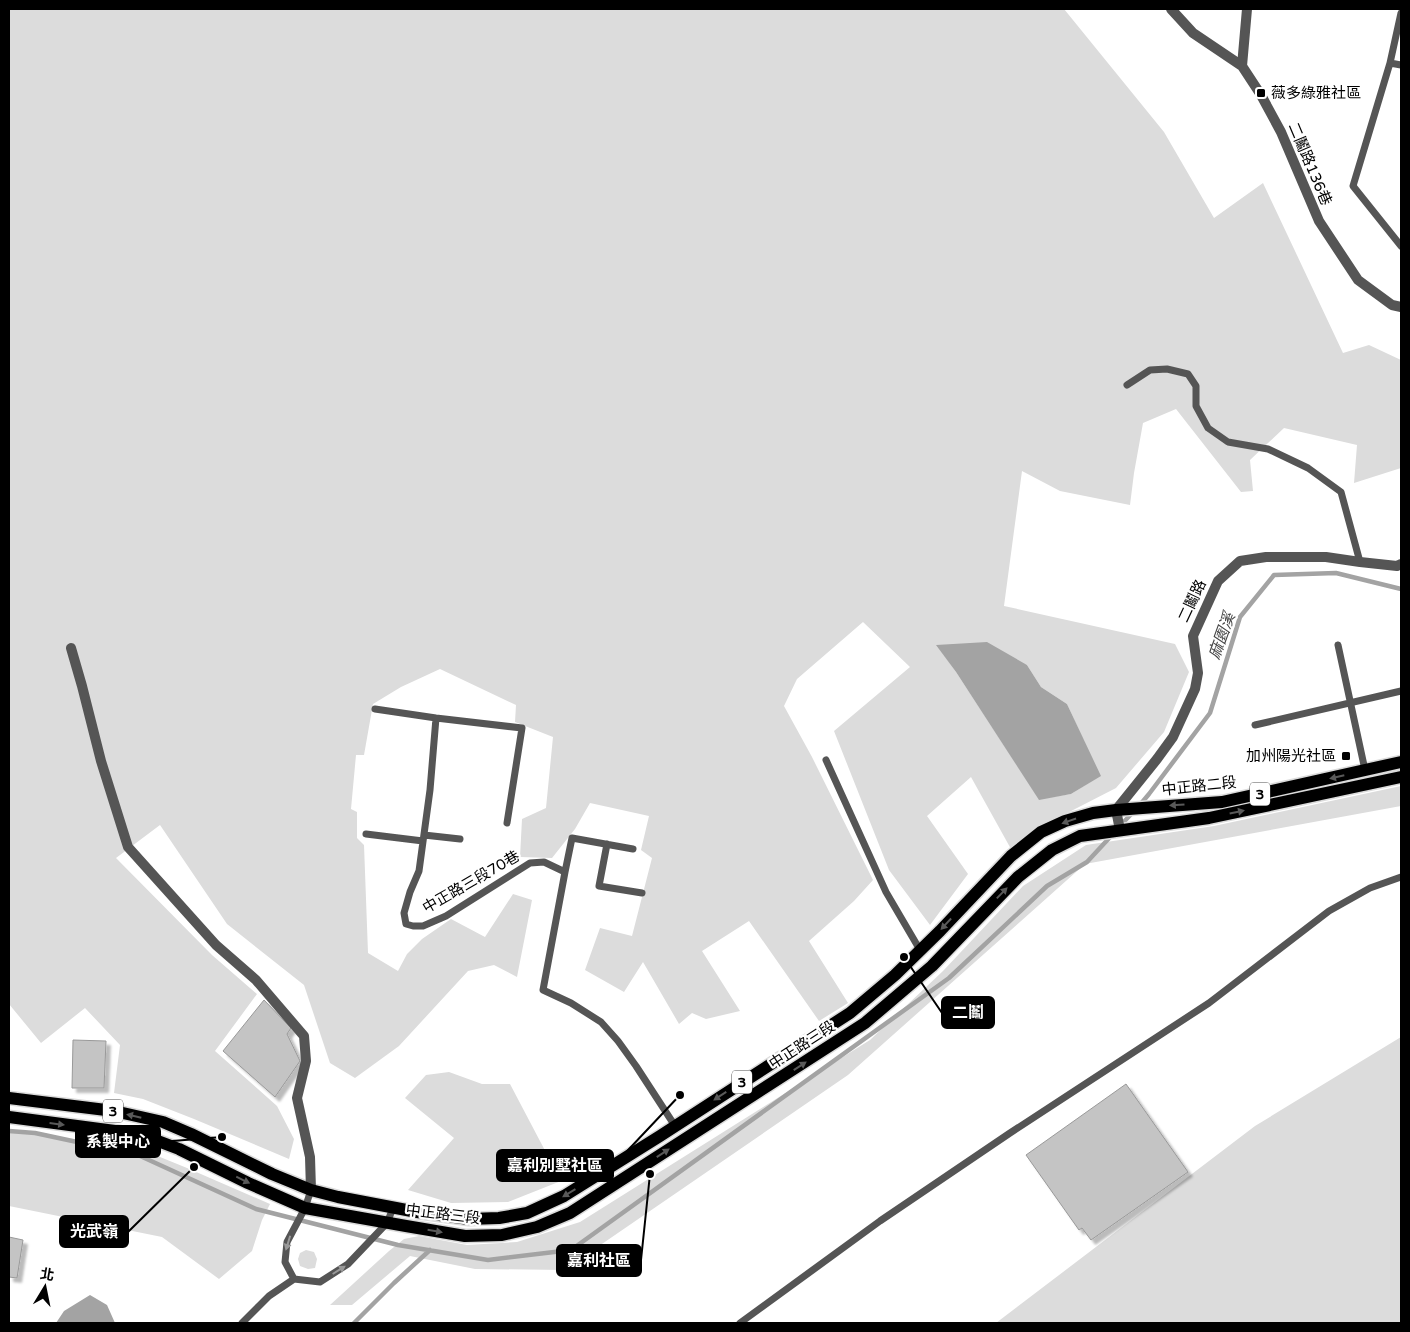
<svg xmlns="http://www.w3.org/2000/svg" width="1410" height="1332" font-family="'Varela Round','Noto Sans TC',sans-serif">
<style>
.green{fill:#dcdcdc;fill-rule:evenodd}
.water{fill:#a3a3a3}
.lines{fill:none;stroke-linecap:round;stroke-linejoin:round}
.stream{stroke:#a3a3a3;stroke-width:4.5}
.building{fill:#c4c4c4;stroke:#999;filter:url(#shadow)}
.primary-casing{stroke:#dbdbdb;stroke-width:15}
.service{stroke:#555;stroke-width:7}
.minor{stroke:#555;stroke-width:10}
.tertiary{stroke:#555;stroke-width:10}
.primary{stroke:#000;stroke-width:12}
.oneway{fill:#595959}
.oneway2{fill:#999}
.poi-dot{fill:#000;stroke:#fff;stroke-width:2}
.labels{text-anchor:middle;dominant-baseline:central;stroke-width:4.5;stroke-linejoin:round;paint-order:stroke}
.shield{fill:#fff;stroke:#4c4c4c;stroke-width:1}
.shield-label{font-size:14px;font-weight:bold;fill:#000}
.poi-label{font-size:15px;fill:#000;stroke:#fff;text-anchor:start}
.street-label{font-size:15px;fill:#000;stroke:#fff}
.water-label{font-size:16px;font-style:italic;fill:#444;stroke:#fff}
.leader{fill:none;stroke:#000;stroke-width:2}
.callout-dot{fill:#000;stroke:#fff;stroke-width:2}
.callout{fill:#000;stroke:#000;stroke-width:2}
.callout-label{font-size:16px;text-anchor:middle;font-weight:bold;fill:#fff}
</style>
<defs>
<filter id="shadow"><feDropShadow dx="4.5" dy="4.5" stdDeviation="1" flood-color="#0004"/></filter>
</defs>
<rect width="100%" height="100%" fill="#fff"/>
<path class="green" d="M9,9H1064L1164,132L1214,218L1263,183L1343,353L1369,345L1401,360V468L1354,483L1357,445L1284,428L1250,460L1253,491L1241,492L1176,409L1143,423L1134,473L1130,505L1060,491L1022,471L1004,606L1175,644L1189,672L1164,732L1116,788L1038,828L1011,849L971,777L927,816L968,874L930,925L889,870L834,731L910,667L863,622L797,679L784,706L812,757L873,880L854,901L809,941L848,1003L819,1021L749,921L702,951L740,1011L706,1019L692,1013L679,1024L643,962L624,992L585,970L600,928L632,936L652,858L641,850L649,816L590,803L575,829L552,858L520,857L522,819L546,808L553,737L515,722L516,705L440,669L401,687L373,704L364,755H356L351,809L357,812V838L364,845L368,953L398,971L407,954L422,939L451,919L485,937L513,894L532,900L517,977L494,965L468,971L399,1046L355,1078L330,1063L304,985L227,924L160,825L116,858L212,955L257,994L215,1051L277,1106L294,1139L289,1159L194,1119L143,1099L114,1093L120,1045L85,1008L41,1043L9,1004ZM937,645L1027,665L1041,687L1067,704L1100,776L1071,794L1039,799L956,672Z
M1401,786V806L1085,864L848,1075L564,1270L475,1269L410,1256L352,1305H330L389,1251L404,1239L419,1236L467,1245L517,1242L580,1222L870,1040L943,971L1023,886L1086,845L1214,826Z
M1401,1037V1323H996L1255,1126Z
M449,1072L482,1084H510L561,1181L508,1202L451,1203L408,1190L454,1138L405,1098L426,1075Z
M9,1130L138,1148L187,1168L270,1204L262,1220L252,1251L219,1279L162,1237L9,1206Z
M306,1250L314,1252L317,1259L315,1268L308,1269L300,1266L298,1259L300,1253Z"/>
<path class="water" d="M987,642L1027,665L1041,687L1067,704L1101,776L1071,794L1039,800L956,672L936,645Z
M90,1295L107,1305L115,1323H56L64,1311Z"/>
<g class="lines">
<path class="stream" d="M1139,806L1149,794L1210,713L1240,617L1274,575L1336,573L1401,589
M1120,826L1134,811
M9,1131L35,1133L138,1155L256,1209L398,1245L488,1260L571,1250L949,978L1047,886L1087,862L1112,835
M354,1323L394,1283L430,1250"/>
</g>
<path class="building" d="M264,1000L291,1028L287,1034L300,1061L275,1097L223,1051Z
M73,1040L106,1041L104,1088H72Z
M1126,1084L1188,1172L1091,1240L1082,1228L1079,1230L1026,1155Z
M9,1237L23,1240L17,1278L9,1277Z"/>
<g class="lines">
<defs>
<path id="primary" d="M9,1098L114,1111L163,1122L191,1134L272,1174L311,1190L338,1197L417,1212L469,1219L499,1218L527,1213L564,1196L660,1136L850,1013L895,975L940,931L1011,856L1041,832L1065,821L1093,813L1116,810L1222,802L1401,762
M9,1117L115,1131L150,1138L179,1149L248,1183L305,1208L406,1226L465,1236L502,1235L537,1227L570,1213L865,1023L932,966L1018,877L1052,850L1080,836L1209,818L1401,777"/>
</defs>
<use href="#primary" class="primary-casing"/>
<path class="service" d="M1401,13L1390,63L1353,186L1401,246
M1390,63L1401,65
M1127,385L1150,370L1167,369L1188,374L1196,386V406L1208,428L1228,442L1268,449L1308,468L1341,492L1360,562
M1338,645L1365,770
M375,709L436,718L522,728L507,823
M436,718L430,790L419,871L410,892L404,913L406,924L413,926H423L446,916L530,863L544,862L565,872L543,990L571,1003L601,1022L618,1041L636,1066L675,1126
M1255,725L1401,691
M826,760L886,892L920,950
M366,834L423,841
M424,835L460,839
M607,844L599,886L642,893
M565,872L572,838L633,849
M294,1279L285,1262L287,1242L305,1208L311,1190
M242,1323L269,1296L294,1279L320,1282L348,1264L387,1223L393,1208
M740,1323L880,1221L1010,1133L1209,1003L1329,911L1370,888L1401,877"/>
<path class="minor" d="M1171,9L1193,33L1242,66L1261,95L1281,132L1319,221L1358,280L1392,305L1401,307
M1242,66L1247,9
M71,648L82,686L101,761L128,847L216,945L256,980L304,1036L306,1061L297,1098L310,1157L311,1190"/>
<path class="tertiary" d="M1120,830L1116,810L1157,759L1173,737L1195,689L1198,673L1193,636L1218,581L1240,561L1266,557H1326L1360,562L1397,566L1401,564"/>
<use href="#primary" class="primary"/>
</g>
<defs><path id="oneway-solid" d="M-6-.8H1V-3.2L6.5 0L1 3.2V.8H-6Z" transform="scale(1.25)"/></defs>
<g class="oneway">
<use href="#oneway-solid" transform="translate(1337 777) rotate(167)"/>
<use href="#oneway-solid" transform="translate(1177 805) rotate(176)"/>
<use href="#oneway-solid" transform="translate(1237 812) rotate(-12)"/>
<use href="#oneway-solid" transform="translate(1069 821) rotate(161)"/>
<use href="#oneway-solid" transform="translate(1002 893) rotate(-46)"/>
<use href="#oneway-solid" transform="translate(946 924) rotate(133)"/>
<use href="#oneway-solid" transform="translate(800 1066) rotate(-33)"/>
<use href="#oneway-solid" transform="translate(720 1096) rotate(147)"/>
<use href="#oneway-solid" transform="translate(134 1116) rotate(-167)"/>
<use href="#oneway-solid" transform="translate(57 1124) rotate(7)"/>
<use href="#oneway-solid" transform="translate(663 1153) rotate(-33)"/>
<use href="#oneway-solid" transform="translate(243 1180) rotate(26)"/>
<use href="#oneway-solid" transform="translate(569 1193) rotate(149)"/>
<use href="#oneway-solid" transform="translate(435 1231) rotate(10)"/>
</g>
<g class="oneway2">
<use href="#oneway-solid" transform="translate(288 1243) rotate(107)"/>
<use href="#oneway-solid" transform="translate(339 1270) rotate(-32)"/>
</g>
<g class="poi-dot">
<rect x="1256" y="88" width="10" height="10" rx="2.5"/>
<rect x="1341" y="751" width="10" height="10" rx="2.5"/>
</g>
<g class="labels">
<g class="shield">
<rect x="1250" y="782.5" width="20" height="23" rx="4"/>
<rect x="732" y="1070.5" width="20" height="23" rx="4"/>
<rect x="103" y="1099.5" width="20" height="23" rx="4"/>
</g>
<g class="shield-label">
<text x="1260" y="794">3</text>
<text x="742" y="1082">3</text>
<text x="113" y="1111">3</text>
</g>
<g class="poi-label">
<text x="1271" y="93">薇多綠雅社區</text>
<text x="1336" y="756" text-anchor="end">加州陽光社區</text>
</g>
<g class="street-label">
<text transform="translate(1310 164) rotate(67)">二鬮路136巷</text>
<text transform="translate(1192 601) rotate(-65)">二鬮路</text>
<text transform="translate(1199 786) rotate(-6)">中正路二段</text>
<text transform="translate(471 882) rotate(-30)">中正路三段70巷</text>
<text transform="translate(802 1045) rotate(-33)">中正路三段</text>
<text transform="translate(443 1214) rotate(7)">中正路三段</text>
</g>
<g class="water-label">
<text transform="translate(1222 636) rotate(-70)">麻園溪</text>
</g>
</g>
<path class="leader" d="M904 957L942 1013M222 1137L160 1142M680 1095L613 1166M194 1167L128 1232M650 1174L641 1260"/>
<g class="callout-dot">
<circle cx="904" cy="957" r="5"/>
<circle cx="222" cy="1137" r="5"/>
<circle cx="680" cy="1095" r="5"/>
<circle cx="194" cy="1167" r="5"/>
<circle cx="650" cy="1174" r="5"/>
</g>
<g class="callout">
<rect x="942" y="997" width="52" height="31" rx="5"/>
<rect x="76" y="1126" width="84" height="31" rx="5"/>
<rect x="497" y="1150" width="116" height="31" rx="5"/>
<rect x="60" y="1216" width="68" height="31" rx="5"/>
<rect x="557" y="1245" width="84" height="31" rx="5"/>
</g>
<g class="callout-label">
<text x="968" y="1018">二鬮</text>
<text x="118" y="1147">系製中心</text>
<text x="555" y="1171">嘉利別墅社區</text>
<text x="94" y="1237">光武嶺</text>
<text x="599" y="1266">嘉利社區</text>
</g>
<rect width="1410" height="1332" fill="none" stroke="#000000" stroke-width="20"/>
<g transform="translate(45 1287) rotate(10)" stroke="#ffffff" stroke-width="4" paint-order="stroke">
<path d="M0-4L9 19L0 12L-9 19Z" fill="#000000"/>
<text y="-8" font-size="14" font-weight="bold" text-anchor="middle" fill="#000000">北</text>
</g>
</svg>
